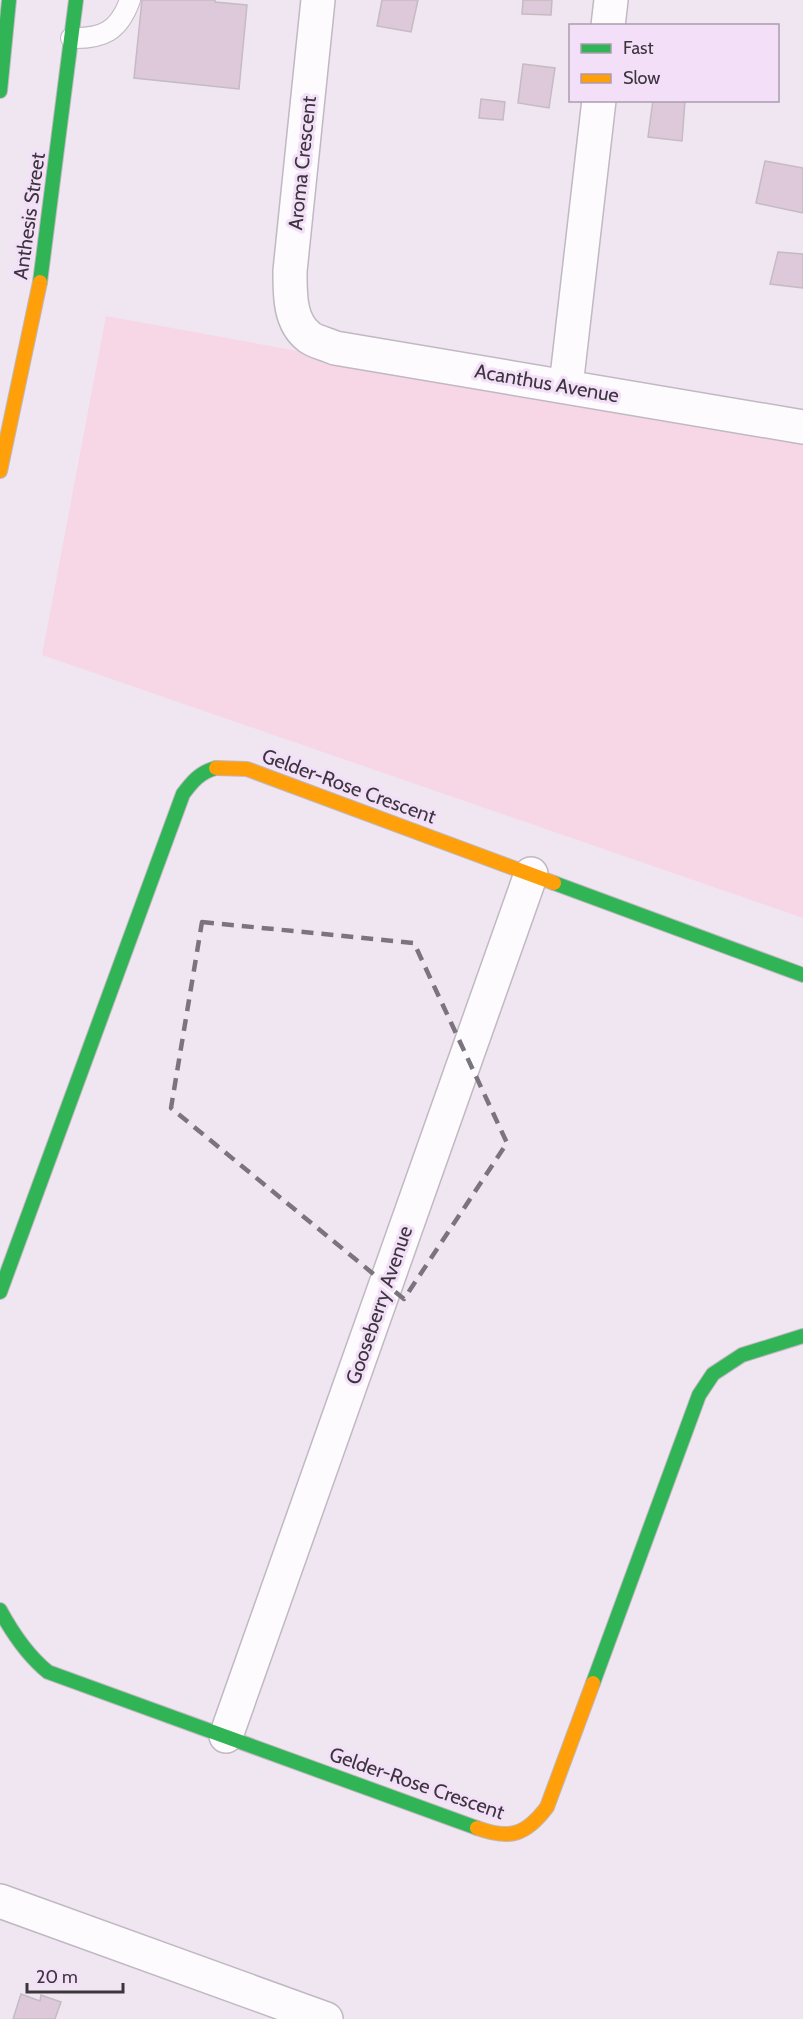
<svg xmlns="http://www.w3.org/2000/svg" width="803" height="2019" font-family="Cabin,sans-serif">
<style>
.green{fill:#f7d7e5}
.building{fill:#ddc9d9;stroke:#c4bbc3;stroke-width:1.5}
.lines{fill:none;stroke-linecap:round;stroke-linejoin:round}
.lane-casing{stroke:#c0b8c2;stroke-width:22}
.street-casing{stroke:#c0b8c2;stroke-width:36}
.fast-casing{stroke:#c0b8c2;stroke-width:16}
.slow-casing{stroke:#c0b8c2;stroke-width:16}
.lane{stroke:#fdfbfd;stroke-width:20}
.street{stroke:#fdfbfd;stroke-width:33}
.fast{stroke:#30b455;stroke-width:14}
.slow{stroke:#ff9f0a;stroke-width:14}
.marked{fill:none;stroke:#7b737d;stroke-width:4.5;stroke-dasharray:12 8;stroke-linejoin:round}
.labels{text-anchor:middle;dominant-baseline:central;stroke-width:6;stroke-linejoin:round;paint-order:stroke}
.street-label{font-size:20px;fill:#3c353e;stroke:#f3e0f8}
</style>
<rect width="100%" height="100%" fill="#f0e6f2"/>
<path class="green" d="M106,316L803,443V918L42,655Z"/>
<path class="building" d="M142,0H215V2L247,5L239,89L134,78Z
M382,0H418L411,32L377,26Z
M523,0H552L551,15L522,14Z
M523,64L555,68L549,108L518,103Z
M481,99L505,102L503,120L479,118Z
M653,100L685,101L682,141L648,137Z
M765,161L803,168V213L756,203Z
M778,252L803,254V288L770,284Z
M21,1994L40,2001L41,1995L61,2002L55,2019H13Z"/>
<g class="lines">
<defs>
<path id="lane" d="M71,38C103,39 119,31 130,0"/>
<path id="street" d="M318,0L290,271C290,293 289,322 309,337C315,342 327,344 335,348L803,427
M608,26L611,0
M566,386L599,100
M226,1736L531,874
M0,1901L326,2019"/>
<path id="fast" d="M0,91L9,0
M40,282L76,0
M554,883L803,975
M0,1292L183,794C192,782 200,772 216,768
M0,1610C13,1634 27,1655 48,1672L477,1828
M593,1683L699,1395L713,1374L742,1355L803,1336"/>
<path id="slow" d="M0,471L40,282
M216,768L247,769L554,883
M477,1828C510,1840 526,1835 547,1807L593,1683"/>
</defs>
<use href="#lane" class="lane-casing"/>
<use href="#street" class="street-casing"/>
<use href="#fast" class="fast-casing"/>
<use href="#slow" class="slow-casing"/>
<use href="#lane" class="lane"/>
<use href="#street" class="street"/>
<use href="#fast" class="fast"/>
<use href="#slow" class="slow"/>
</g>
<path class="marked" d="M202,922L414,943L507,1143L404,1299L171,1108Z"/>
<g class="labels">
<g class="street-label">
<text transform="translate(302 163) rotate(-84)">Aroma Crescent</text>
<text transform="translate(29 216) rotate(-82)">Anthesis Street</text>
<text transform="translate(547 383) rotate(10)">Acanthus Avenue</text>
<text transform="translate(349 786) rotate(20)">Gelder-Rose Crescent</text>
<text transform="translate(379 1305) rotate(-71)">Gooseberry Avenue</text>
<text transform="translate(417 1783) rotate(19)">Gelder-Rose Crescent</text>
</g>
</g>
<rect x="569" y="24" width="210" height="78" fill="#f3e0f8" stroke="#aa9cae" stroke-width="1.5"/>
<rect x="581" y="44" width="30" height="9" fill="#30b455" stroke="#aa9cae" stroke-width="1.5"/>
<text x="623" y="54" font-size="18" fill="#3c353e">Fast</text>
<rect x="581" y="74" width="30" height="9" fill="#ff9f0a" stroke="#aa9cae" stroke-width="1.5"/>
<text x="623" y="84" font-size="18" fill="#3c353e">Slow</text>
<path d="M27 1983v9h96v-9" fill="none" stroke="#3c353e" stroke-width="3"/>
<text x="36" y="1983" font-size="18" fill="#3c353e" stroke="#f3e0f8" stroke-width="4.5" paint-order="stroke">20 m</text>
</svg>
